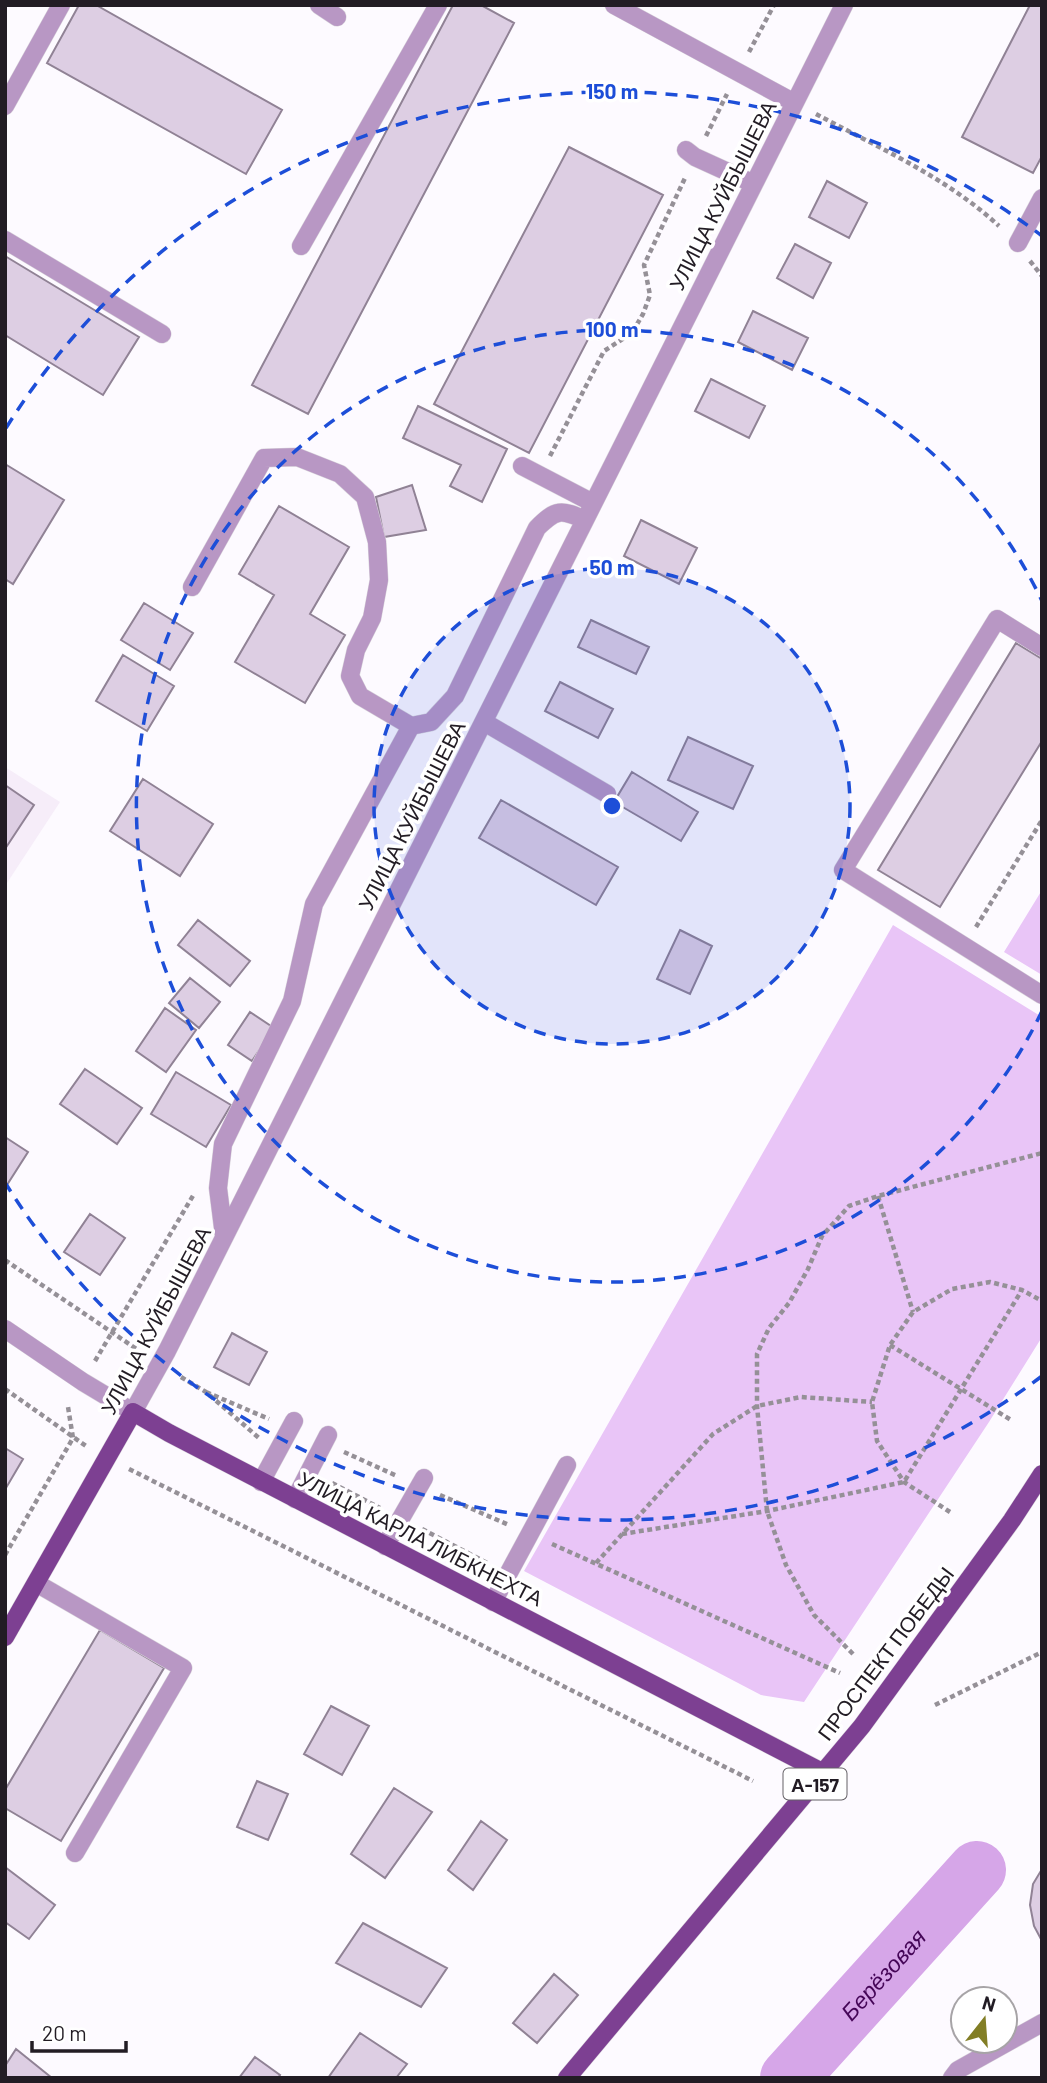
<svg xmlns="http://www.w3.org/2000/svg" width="1047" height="2083" font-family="Barlow,sans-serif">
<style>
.built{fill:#f6edf9}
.green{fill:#e9c5f7}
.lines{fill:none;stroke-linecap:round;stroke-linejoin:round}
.river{stroke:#d6a6e8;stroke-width:58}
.building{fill:#ddcee3;stroke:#908295;stroke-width:2}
.minor-casing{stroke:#dad6dc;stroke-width:19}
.major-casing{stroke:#dad6dc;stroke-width:19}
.path{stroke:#959097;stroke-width:4.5;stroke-dasharray:5 3.5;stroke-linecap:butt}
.minor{stroke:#b897c4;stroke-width:18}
.major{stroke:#7d4092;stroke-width:18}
.ring{fill:none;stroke:#1d4ed8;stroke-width:3.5;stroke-dasharray:12 9}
.labels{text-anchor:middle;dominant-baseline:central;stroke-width:7;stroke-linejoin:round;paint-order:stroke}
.shield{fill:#fff;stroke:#646066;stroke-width:2}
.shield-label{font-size:19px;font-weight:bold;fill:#221c24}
.street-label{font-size:21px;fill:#221c24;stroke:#fff}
.water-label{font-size:23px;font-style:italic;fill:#450657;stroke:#fff}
.centre{fill:#1d4ed8;stroke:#fff;stroke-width:3.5}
.ring-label{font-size:21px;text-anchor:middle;font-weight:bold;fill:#1d4ed8;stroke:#fff;stroke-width:7;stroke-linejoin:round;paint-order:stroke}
</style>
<rect width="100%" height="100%" fill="#fdfaff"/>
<path class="built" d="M5,767L60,802L5,886Z"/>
<path class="green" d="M1042,890V975L1004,952Z
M893,925L1042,1017V1337L989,1422L804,1702L761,1695L524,1571Z"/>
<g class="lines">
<path class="river" id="s1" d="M789,2078L977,1870"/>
</g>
<path class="building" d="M79,5H96L282,110L246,174L47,63Z
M453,5H481L514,23L308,414L252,385Z
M1030,5H1042V156L1033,173L962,137Z
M569,147L663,195L529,453L434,404Z
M827,181L867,203L849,238L809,217Z
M795,244L831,263L813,298L777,278Z
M5,256L139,337L103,395L5,335Z
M753,311L808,338L792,370L738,342Z
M711,379L765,406L749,438L695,411Z
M418,406L507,449L482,502L450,486L461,465L403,438Z
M5,464L64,500L13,584L5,579Z
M412,485L426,530L384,537L376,497Z
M279,506L349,547L310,614L345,635L305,703L235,662L274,595L239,574Z
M641,520L697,548L679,584L624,556Z
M144,603L193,633L170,670L121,640Z
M591,620L649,647L636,674L578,647Z
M1016,643L1042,659V741L940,907L878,870Z
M123,655L174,686L147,731L96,701Z
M560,682L613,709L598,738L545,711Z
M688,737L753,766L733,809L668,780Z
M632,772L698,812L681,841L614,802Z
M143,779L213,824L180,876L110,831Z
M5,785L34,805L5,849Z
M501,800L618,867L596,905L479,838Z
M198,920L250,961L230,986L178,945Z
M680,930L712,946L690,994L657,979Z
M190,978L220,1002L199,1028L169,1003Z
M165,1008L196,1030L166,1072L136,1051Z
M250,1012L274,1028L252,1061L228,1045Z
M85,1069L142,1108L117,1144L60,1104Z
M176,1072L231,1105L206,1147L151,1114Z
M5,1137L28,1152L5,1188Z
M90,1214L125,1238L100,1275L64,1252Z
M232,1333L267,1352L249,1385L214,1367Z
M5,1448L23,1459L6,1488L5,1487Z
M100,1630L164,1668L61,1841L5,1808V1790Z
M331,1706L369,1726L342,1775L304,1754Z
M257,1781L288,1794L268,1840L237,1827Z
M394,1788L432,1812L385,1878L351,1854Z
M481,1821L507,1840L473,1890L448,1870Z
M5,1867L55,1905L29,1939L5,1922Z
M1042,1869V1941L1034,1926L1030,1905L1033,1884Z
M363,1923L447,1968L421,2007L336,1963Z
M554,1974L578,1995L537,2043L513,2023Z
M360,2033L407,2064L396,2078H328Z
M16,2049L52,2078H5V2066Z
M255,2057L280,2075L278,2078H239Z"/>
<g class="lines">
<defs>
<path id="minor" d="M319,5L337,17
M614,5L793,102
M5,106L61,5
M686,150L695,157L752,183
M5,240L162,334
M1018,243L1042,198
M301,246L438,5
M522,466L593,503
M192,587L264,458L297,457L340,474L365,497L377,542L379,580L372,618L356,650L350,676L360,696L411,726
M1042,647L997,619L843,870L1042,995
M484,722L607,794
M224,1236L218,1188L223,1144L292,1001L314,904L411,726L431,722L455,696L537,528C556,509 561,509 585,520
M5,1329L83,1382L133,1412L167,1351L844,5
M261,1482L294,1421
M295,1499L328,1435
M385,1546L424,1478
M36,1583L183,1668L75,1853
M493,1602L567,1465
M952,2078L958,2070L1042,2023"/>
<path id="major" d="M5,1637L133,1412L169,1433L824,1773
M567,2078L862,1726L1012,1520L1042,1474"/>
</defs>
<use href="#minor" class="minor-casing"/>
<use href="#major" class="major-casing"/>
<path class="path" d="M749,52L774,5
M816,114C879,148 946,177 999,226
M706,136L727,94
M1030,261L1042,276
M550,456L604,351L632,333L643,314L650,295L644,265L685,178
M976,927L1042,820
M878,1196L913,1312
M5,1260L138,1350
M890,1345L1011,1420
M95,1361L194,1194
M181,1377L206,1392L259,1438
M5,1389L86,1446
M206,1392L269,1419
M344,1452L397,1476
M129,1469L753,1781
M332,1483L380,1508
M440,1495L509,1525
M950,1512L904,1482L877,1441L872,1402L890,1345L913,1312L952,1289L990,1282L1022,1290L1042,1301
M422,1529L489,1564
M622,1534L767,1511L904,1482L1022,1290
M552,1544L840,1673
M5,1555L73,1438L68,1407
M596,1563L713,1434L757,1406L801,1397L872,1402
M853,1654L814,1615L786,1565L767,1511L757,1406V1354L769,1328L789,1303L808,1269L822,1236L849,1206L878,1196L1042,1153
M935,1705L1042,1652"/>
<use href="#minor" class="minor"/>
<use href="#major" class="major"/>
</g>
<circle cx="612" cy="806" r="238" fill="#1d4ed8" fill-opacity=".12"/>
<g class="ring">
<circle cx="612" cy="806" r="238"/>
<path d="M1042 1011A476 476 0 1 1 1042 601"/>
<path d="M1042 1376A714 714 0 0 1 6 1184M6 428A714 714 0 0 1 1042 236"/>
</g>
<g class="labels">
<rect class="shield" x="783.5" y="1768.5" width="63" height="31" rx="5"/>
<g class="shield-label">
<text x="815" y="1784">А-157</text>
</g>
<g class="street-label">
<text transform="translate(722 195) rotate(-63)">УЛИЦА КУЙБЫШЕВА</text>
<text transform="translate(411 815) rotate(-63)">УЛИЦА КУЙБЫШЕВА</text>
<text transform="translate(155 1320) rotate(-62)">УЛИЦА КУЙБЫШЕВА</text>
<text transform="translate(421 1538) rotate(27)">УЛИЦА КАРЛА ЛИБКНЕХТА</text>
<text transform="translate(885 1653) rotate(-53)">ПРОСПЕКТ ПОБЕДЫ</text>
</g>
<g class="water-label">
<text stroke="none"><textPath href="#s1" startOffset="140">Берёзовая</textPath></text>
</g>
</g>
<circle cx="612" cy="806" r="10" class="centre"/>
<g class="ring-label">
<text x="612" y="99">150 m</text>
<text x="612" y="337">100 m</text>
<text x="612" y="575">50 m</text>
</g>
<rect width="1047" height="2083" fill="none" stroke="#221c24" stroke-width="14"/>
<g transform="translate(984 2020) rotate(17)"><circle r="33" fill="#ffffff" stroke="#a7a4a7" stroke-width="2"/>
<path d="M0-5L12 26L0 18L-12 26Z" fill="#827e25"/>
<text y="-10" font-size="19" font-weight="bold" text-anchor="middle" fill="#221c24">N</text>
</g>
<path d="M32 2041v10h94v-10" fill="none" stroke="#221c24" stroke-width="3.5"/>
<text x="42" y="2041" font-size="21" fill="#221c24" stroke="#ffffff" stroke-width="5" paint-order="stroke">20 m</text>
</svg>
